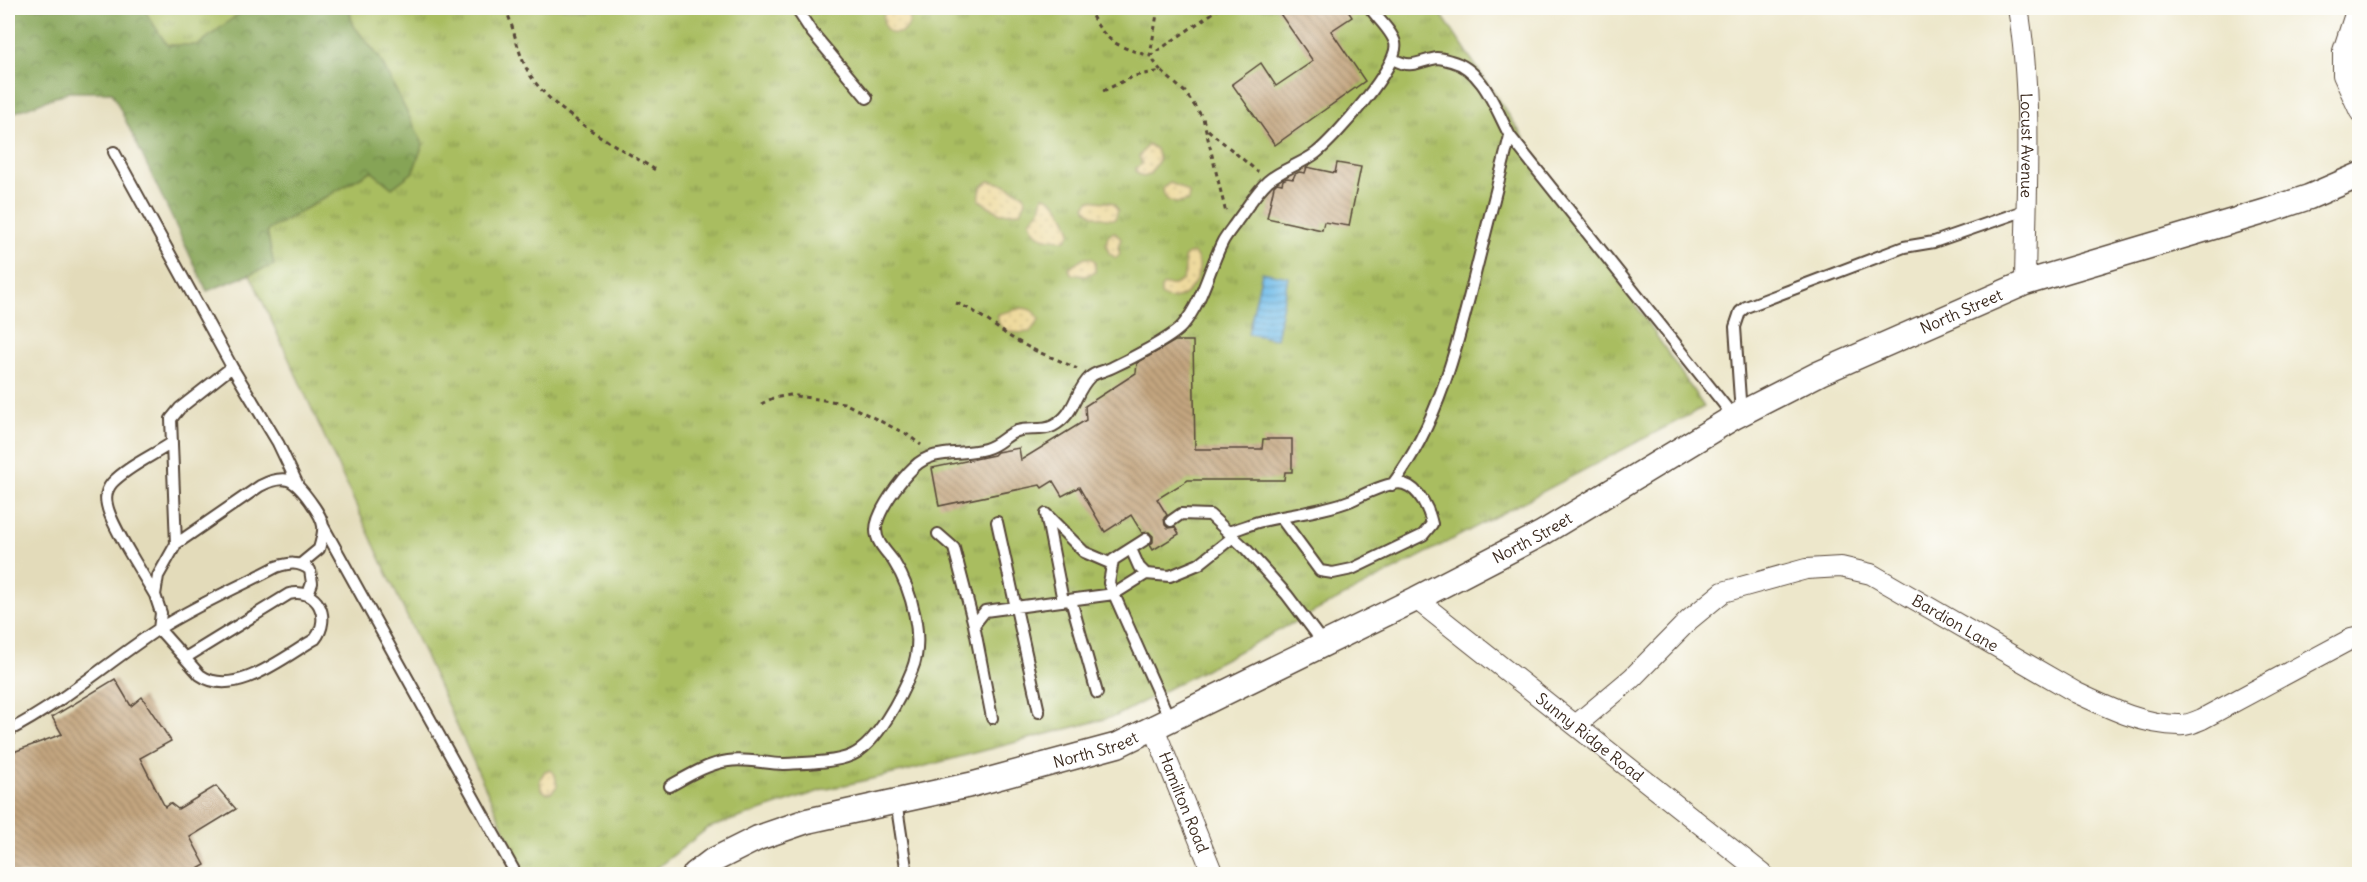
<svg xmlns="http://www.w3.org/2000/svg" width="2367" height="882" font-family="Delius,sans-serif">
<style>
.built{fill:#e3dbba}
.grass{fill:url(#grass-tufts);stroke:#727440;stroke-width:1.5}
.forest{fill:url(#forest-crowns);stroke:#60673a;stroke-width:1.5}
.sand{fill:url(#sand-dots);stroke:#94825e;stroke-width:1.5}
.water{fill:url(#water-rules);stroke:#567384;stroke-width:1.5}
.building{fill:url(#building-back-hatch)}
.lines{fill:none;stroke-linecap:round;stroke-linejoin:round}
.service-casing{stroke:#564638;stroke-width:14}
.minor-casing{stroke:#564638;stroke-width:22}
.tertiary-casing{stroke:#564638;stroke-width:27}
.path{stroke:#564638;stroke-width:3;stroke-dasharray:4.5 4.5;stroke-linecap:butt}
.service{stroke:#fff;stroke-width:10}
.minor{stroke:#fff;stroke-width:20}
.tertiary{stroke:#fff;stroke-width:24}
.labels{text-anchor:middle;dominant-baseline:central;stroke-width:6;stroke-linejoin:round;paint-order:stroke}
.street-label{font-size:16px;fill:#3b2a1e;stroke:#fdfcf7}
</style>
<defs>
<pattern id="grass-tufts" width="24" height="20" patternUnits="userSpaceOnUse" patternTransform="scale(1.5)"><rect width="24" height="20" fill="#a9bd61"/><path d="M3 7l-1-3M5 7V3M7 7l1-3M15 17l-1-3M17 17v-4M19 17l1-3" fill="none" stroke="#8b9a4f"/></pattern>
<pattern id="forest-crowns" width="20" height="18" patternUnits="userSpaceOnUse" patternTransform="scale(1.5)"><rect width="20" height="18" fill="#86a457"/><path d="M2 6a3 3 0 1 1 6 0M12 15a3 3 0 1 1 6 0" fill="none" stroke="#6f8647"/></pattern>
<pattern id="sand-dots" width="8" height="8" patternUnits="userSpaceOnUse" patternTransform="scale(1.5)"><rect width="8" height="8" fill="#eeda9e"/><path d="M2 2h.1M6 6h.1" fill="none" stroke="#cdbb88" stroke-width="1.8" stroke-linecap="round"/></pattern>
<pattern id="water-rules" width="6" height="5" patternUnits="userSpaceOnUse" patternTransform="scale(1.5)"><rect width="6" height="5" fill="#70bcea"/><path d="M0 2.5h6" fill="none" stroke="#5d99bd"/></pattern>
<pattern id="building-back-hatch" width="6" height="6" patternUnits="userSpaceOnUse" patternTransform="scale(1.5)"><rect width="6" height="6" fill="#c3a57f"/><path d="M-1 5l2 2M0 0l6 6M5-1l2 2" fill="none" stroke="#a08767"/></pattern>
</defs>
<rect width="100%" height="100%" fill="#fdfcf7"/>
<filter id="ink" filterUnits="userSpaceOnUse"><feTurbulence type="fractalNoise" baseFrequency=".0167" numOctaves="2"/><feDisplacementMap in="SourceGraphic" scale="12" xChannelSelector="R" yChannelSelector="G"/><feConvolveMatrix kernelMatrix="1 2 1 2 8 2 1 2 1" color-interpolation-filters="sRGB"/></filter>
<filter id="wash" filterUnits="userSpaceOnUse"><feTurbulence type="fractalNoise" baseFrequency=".008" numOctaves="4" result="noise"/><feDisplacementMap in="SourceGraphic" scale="24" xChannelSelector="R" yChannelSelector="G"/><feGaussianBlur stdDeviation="1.35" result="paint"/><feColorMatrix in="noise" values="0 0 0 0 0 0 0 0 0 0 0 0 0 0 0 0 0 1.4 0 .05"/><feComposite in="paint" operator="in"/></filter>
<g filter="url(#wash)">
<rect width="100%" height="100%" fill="#ede7cb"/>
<path class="built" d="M8,8H128L525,874H8Z"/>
<path class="grass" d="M128,8H1437L1704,407L1116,716L906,771L823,790L708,828L649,874H525Z"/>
<path class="forest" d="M8,8H143L167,45H198L246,8H349L353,25L379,57L423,144L413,172L392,188L371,171L267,231L274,265L207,291L112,92H68L8,115Z"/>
<path class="sand" d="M885,8H905C925,33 874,50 885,8Z
M1148,144L1156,149L1159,160L1149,175L1143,177L1136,172V168L1142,164L1139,157Z
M989,181L1004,184L1024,195L1026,201L1021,212L1000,213L979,200L981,187Z
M1170,183L1180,187L1189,193L1188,201C1176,205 1163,203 1163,188Z
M1043,196C1057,197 1067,219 1071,232L1066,240C1050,239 1034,240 1030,221L1040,210Z
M1090,200L1113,203L1118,210L1115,219C1105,220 1088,216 1085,206Z
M1114,232L1121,239L1118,248L1120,254L1116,258L1109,253L1106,244L1108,236Z
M1193,253C1212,268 1183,312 1161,295V288L1164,285H1174L1183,280L1185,270L1184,258L1188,254Z
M1085,258H1091L1095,261V272L1085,276L1071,274L1069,267Z
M1022,308C1031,309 1036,311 1039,320L1030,332C1017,334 995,333 998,314Z
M550,770L555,775L557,786L552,792L546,793L541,789L540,779L545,771Z"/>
<path class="water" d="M1262,272L1288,277L1276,339L1248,334Z"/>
<g id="blocks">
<path class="building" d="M1276,8H1346L1352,17L1331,31L1365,81L1275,145L1232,84L1261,63L1276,86L1313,61Z
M1337,163L1361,167L1349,226L1324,222L1322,230L1267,218L1274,186L1277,183L1282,184L1283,180L1287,178L1293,179L1295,174L1299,172L1305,173L1307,167L1335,173Z
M1175,341H1193L1195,449H1262L1263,439H1292V472H1285L1284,480H1188L1157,499L1167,515L1164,518L1165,525L1168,528L1175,527L1179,534L1153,550L1150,545L1153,542V536L1149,532L1142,533L1131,515L1105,532L1079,487L1062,496L1053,481L1042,488L1040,485L939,506L932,468L994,455L997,452L1019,448L1021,460L1086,420L1085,406L1136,373L1137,363Z
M115,679L131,706L142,697L171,741L140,758L165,807L170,803L178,809L216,786L236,809L190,837L205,865L189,874H8V754L62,734L52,717Z"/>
</g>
</g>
<g filter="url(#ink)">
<use href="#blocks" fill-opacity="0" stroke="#564638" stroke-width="1.5"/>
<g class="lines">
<defs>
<path id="service" d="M796,8L811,31L867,98
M1393,59C1413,70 1418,61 1437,58C1441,58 1447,60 1451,61C1483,69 1496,110 1510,136
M114,152L232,367L278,443L297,483
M1741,414L1735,327L1740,312L1746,307L1904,247L1934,242L2026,210
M1392,485C1438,424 1457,348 1475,274C1487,228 1498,182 1510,136L1734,417
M1046,514L1063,601
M1046,514L1084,552L1112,564
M1171,521L1181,514L1210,515L1246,549L1287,595L1324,644
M997,522L1039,712
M323,526L516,874
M1228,532C1238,529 1248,525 1258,522C1290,514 1322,512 1352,500C1365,494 1391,480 1404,484C1420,489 1429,510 1432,524L1423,535L1352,569L1333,573L1320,571L1281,518
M938,534L954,548L974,625
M1146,539L1113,560L1109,583L1170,720
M176,544L260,486C286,473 294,479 310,501C315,508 322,517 323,526C324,532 321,542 319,549L302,563
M1131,549L1139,567L1146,574L1170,576L1199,564L1233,537
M155,595C143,574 111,526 107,505C105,497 107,489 112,483C127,467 152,456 170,444
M1071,600L1097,693
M159,629L200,675C234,699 284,657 315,639C332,618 318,587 289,594L185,658
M159,629L161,613L155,595L158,576L176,544L171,419L180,408L232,367
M992,718L974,625L985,611L1114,594L1146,574
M8,731C61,704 107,663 157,630C194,606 237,588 276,567C289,563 298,561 310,570L312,583L308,594
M670,786C688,776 707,764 728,761C747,758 765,764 784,764C802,763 835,763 852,755C877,744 902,695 912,670C925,639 912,590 894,562C888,553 876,543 876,530C876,512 901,479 914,467C933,448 961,456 985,449C1000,445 1005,435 1017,431C1029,427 1041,432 1053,426C1076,414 1074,392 1090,377C1095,372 1106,371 1113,367C1130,359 1170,339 1182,326C1203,302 1209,268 1223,241C1227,234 1233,227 1237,221C1247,208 1256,192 1268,181C1282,169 1302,164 1316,153C1334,139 1401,64 1395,43C1392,31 1377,18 1370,8
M896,801L907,874"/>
<g id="minor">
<path id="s1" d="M2018,8C2033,98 2026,191 2025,283"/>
<path d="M2357,8L2343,51V75L2360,112"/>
<path id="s2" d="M1416,599L1763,874"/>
<path id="s3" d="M1576,725L1632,678L1689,620L1723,592L1806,569L1841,567L1871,574L2077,693C2109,708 2143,725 2179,725C2186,726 2195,722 2202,719L2351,639L2360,637"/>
<path id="s4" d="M1154,728L1213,874"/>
</g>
<g id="tertiary">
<path id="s5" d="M695,874L712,861L758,838L807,821L970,785L1118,745L1416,599L1541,534L1734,417L1820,373L2025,283L2267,211L2309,197L2360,175"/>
</g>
</defs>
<use href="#service" class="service-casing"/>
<use href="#minor" class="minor-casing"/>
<use href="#tertiary" class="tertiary-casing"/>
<path class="path" d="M505,8C515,29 517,53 529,73C552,113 618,146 657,171
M1088,8C1104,41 1115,46 1150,56L1158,8
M1161,71L1150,56L1220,8
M1103,91L1134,76L1161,71L1185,92L1203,118L1226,213
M1208,130L1258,172
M956,303C983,313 996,330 1021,343C1039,354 1059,359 1077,369
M761,404L773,398L790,395L844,403L908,435L921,445"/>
<use href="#service" class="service"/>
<use href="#minor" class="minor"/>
<use href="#tertiary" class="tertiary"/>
</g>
</g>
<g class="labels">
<g class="street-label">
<text stroke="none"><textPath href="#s1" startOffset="138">Locust Avenue</textPath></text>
<text stroke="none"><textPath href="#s5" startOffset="1394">North Street</textPath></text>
<text stroke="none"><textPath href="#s5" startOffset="908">North Street</textPath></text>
<text stroke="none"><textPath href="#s3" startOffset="448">Bardion Lane</textPath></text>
<text stroke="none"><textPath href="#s2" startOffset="222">Sunny Ridge Road</textPath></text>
<text stroke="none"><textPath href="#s5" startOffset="422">North Street</textPath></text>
<text stroke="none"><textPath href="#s4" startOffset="80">Hamilton Road</textPath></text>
</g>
</g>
<rect width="2367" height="882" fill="none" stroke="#fdfcf7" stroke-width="30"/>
</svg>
